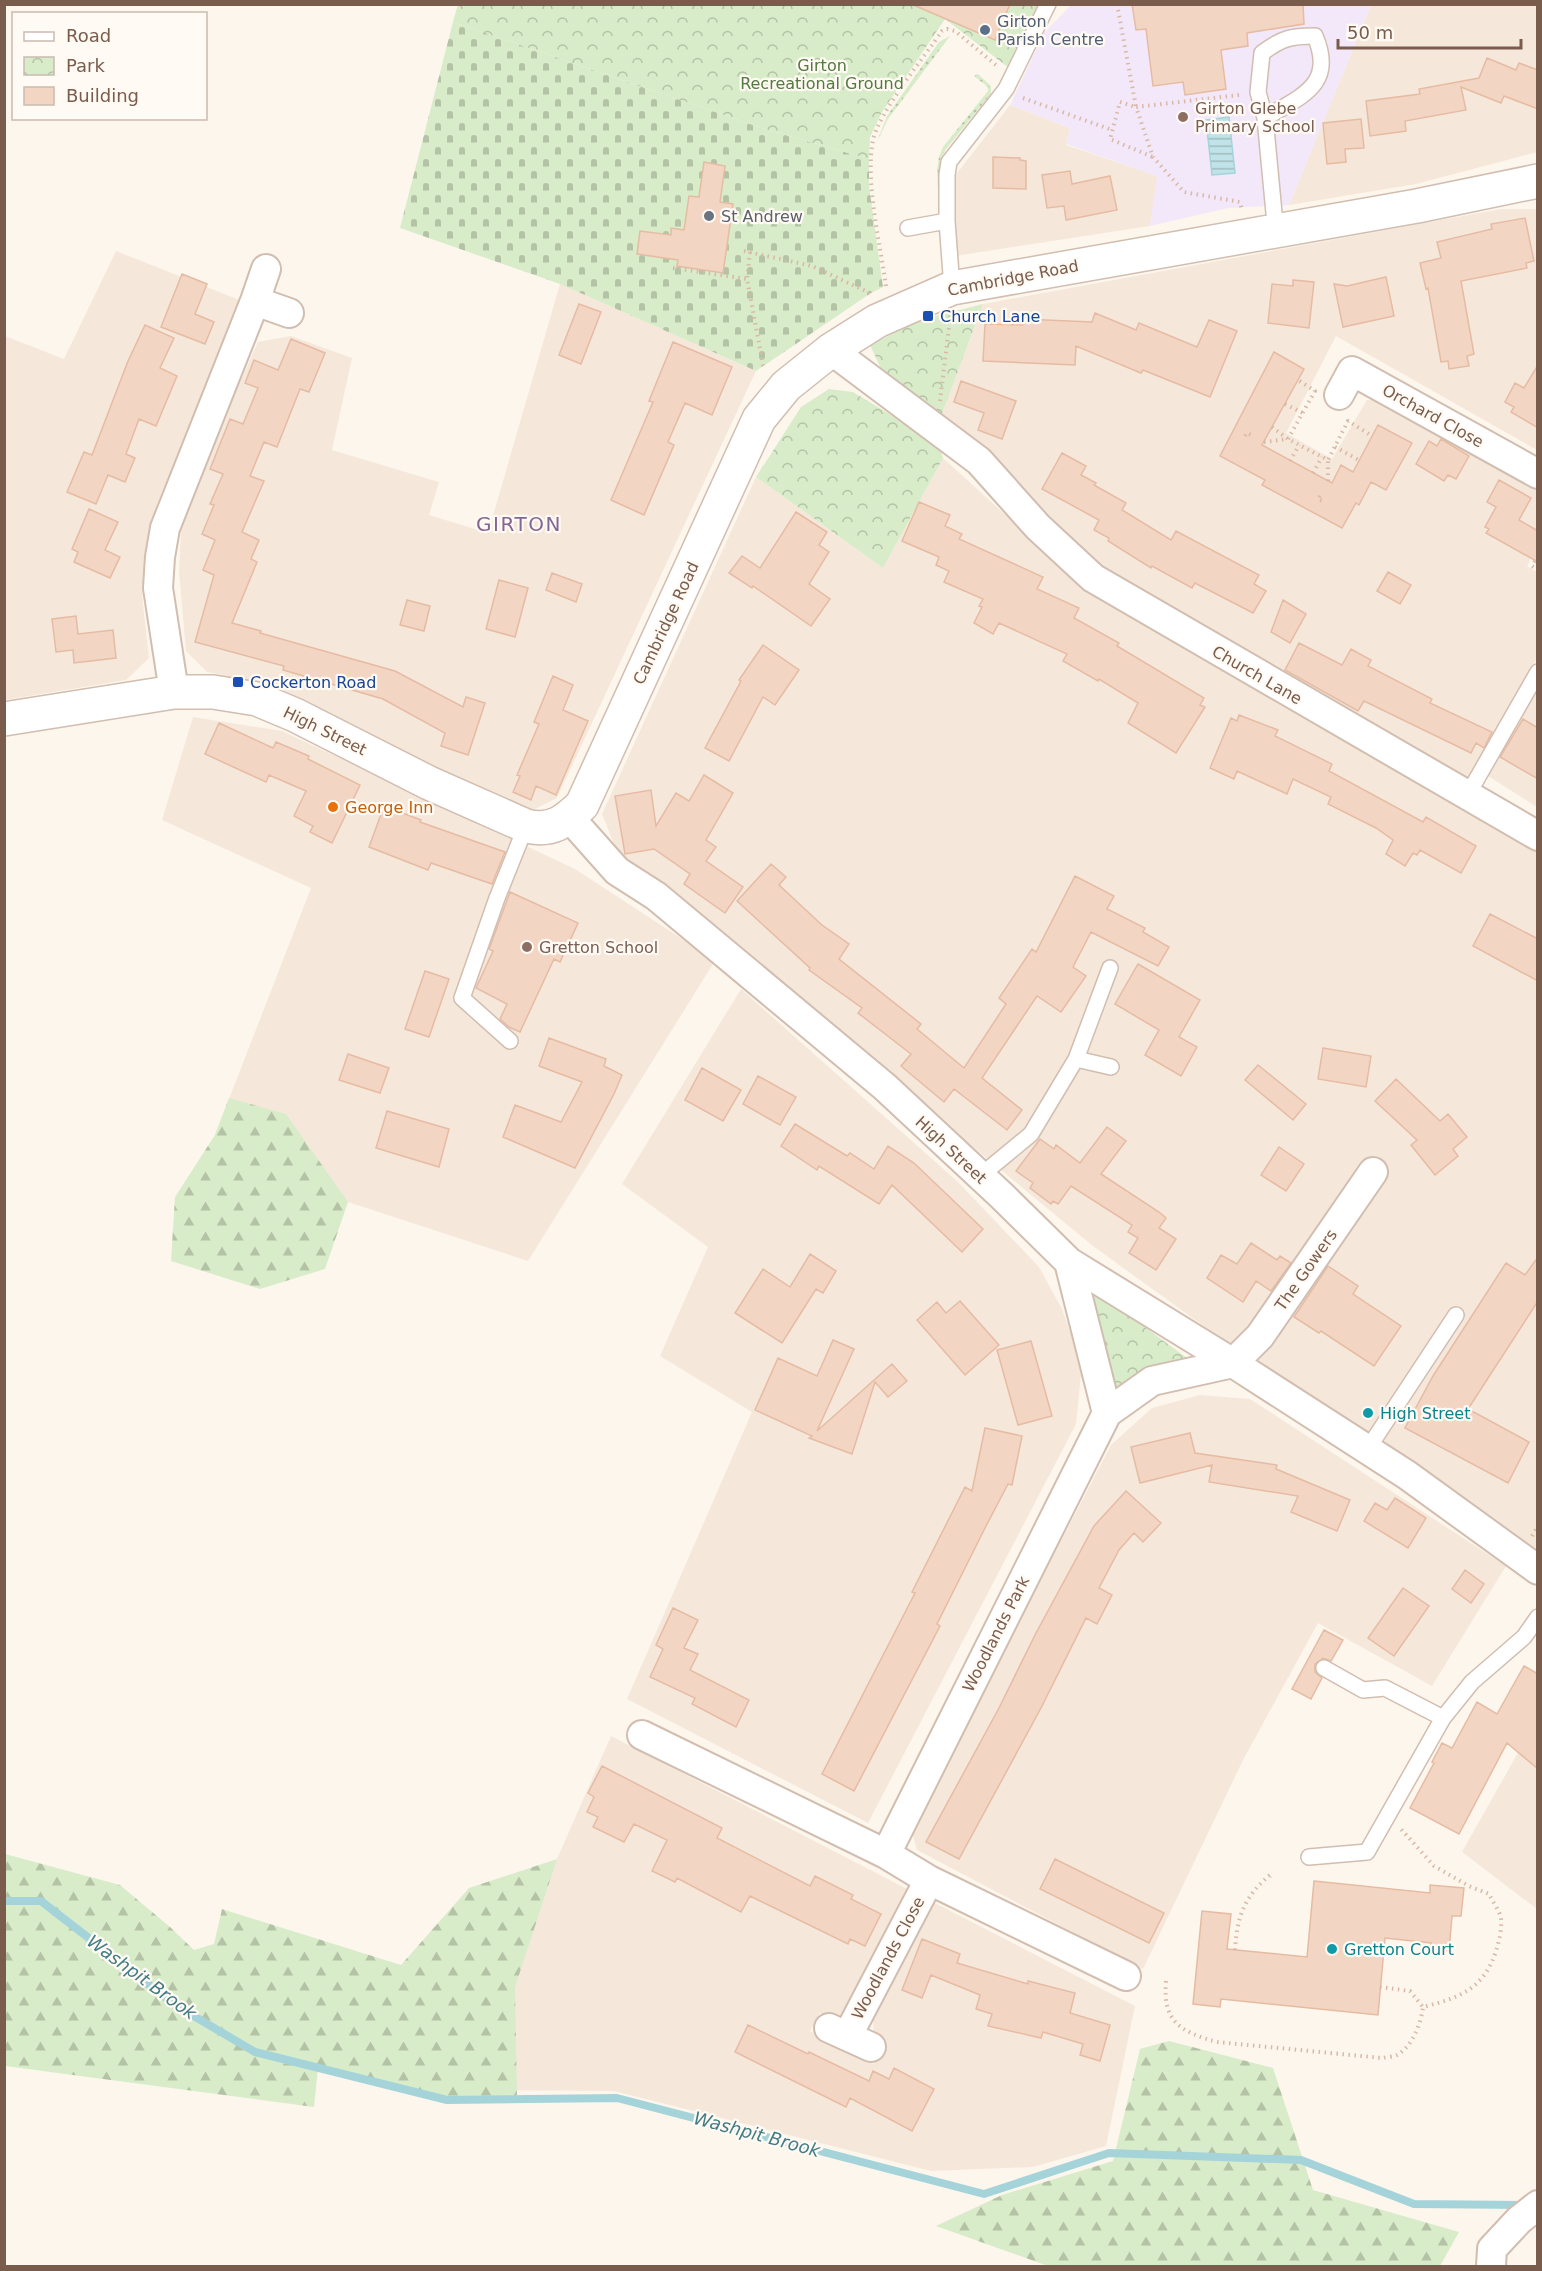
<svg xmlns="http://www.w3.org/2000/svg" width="1542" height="2271" font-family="'DejaVu Sans',sans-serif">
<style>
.residential{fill:#f5e8da}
.education{fill:#f3e8fa}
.grass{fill:url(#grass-dots)}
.forest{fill:url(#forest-firs)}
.cemetery{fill:url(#cemetery-stones)}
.park{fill:url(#park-crowns)}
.water{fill:url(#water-rules);stroke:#a5d3da;stroke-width:1.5}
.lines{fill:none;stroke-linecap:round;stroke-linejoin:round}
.stream{stroke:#a5d3da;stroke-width:8}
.building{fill:#f3d5c3;stroke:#e6bba3;stroke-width:1.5}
.service-casing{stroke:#d1beb0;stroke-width:18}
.minor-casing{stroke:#d1beb0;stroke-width:32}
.tertiary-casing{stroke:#d1beb0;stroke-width:36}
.path{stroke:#d9b8a5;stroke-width:4;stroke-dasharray:1.5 4.5;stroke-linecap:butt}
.service{stroke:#fff;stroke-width:15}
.minor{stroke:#fff;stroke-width:28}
.tertiary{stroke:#fff;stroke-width:33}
.service-dot{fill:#5c6f8a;stroke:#fffaf3;stroke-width:2}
.education-dot{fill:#8d6e63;stroke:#fffaf3;stroke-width:2}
.worship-dot{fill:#6b7280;stroke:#fffaf3;stroke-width:2}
.transit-dot{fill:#1a4fb4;stroke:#fffaf3;stroke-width:2}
.food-dot{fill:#e8710a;stroke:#fffaf3;stroke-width:2}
.culture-dot{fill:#0f9aa8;stroke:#fffaf3;stroke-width:2}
.labels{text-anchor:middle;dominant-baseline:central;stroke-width:4.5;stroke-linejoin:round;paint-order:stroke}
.service-label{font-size:16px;fill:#4e5e75;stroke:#fffaf3;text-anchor:start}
.park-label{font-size:16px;fill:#537a41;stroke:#fffaf3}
.education-label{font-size:16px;fill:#785e54;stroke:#fffaf3;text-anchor:start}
.worship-label{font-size:16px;fill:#5b616d;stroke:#fffaf3;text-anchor:start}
.street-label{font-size:16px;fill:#7a5c4d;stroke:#fffaf3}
.transit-label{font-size:16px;fill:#164399;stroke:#fffaf3;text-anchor:start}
.food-label{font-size:16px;fill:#c56008;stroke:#fffaf3;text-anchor:start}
.culture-label{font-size:16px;fill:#0d838f;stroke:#fffaf3;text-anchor:start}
.water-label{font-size:18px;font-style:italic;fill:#437c86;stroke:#fffaf3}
.quarter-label{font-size:20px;letter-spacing:1.5px;fill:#846695;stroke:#fffaf3}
</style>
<defs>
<pattern id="grass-dots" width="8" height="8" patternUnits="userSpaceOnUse" patternTransform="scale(1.5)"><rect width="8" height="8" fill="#d8ecc9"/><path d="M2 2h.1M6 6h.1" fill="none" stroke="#b4c2a5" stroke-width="1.8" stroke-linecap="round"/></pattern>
<pattern id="forest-firs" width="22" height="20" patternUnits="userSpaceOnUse" patternTransform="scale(1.5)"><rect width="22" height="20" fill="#d8ecc9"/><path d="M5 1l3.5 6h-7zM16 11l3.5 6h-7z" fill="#b4c2a5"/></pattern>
<pattern id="cemetery-stones" width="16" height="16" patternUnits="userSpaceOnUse" patternTransform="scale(1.5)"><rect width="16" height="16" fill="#d8ecc9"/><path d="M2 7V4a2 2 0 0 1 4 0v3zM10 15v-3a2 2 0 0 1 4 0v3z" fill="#b4c2a5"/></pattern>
<pattern id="park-crowns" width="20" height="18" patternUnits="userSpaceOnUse" patternTransform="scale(1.5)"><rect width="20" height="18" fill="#d8ecc9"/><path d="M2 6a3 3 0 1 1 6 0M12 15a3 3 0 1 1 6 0" fill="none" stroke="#b4c2a5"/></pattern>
<pattern id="water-rules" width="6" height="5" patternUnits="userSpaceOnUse" patternTransform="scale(1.5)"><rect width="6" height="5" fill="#bfe3e8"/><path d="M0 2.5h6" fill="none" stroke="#a0bbbe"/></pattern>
</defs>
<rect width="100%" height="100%" fill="#fdf6ec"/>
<path class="residential" d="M1371,5H1537V152L1416,184L1289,205Z
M1010,105L1070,128L1066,145L1158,176L1150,226L955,256L954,177Z
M1501,209H1537V450L1336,336L1286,433L1332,459L1367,400L1383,398L1537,488V547L1527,566L1537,572V658L1470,780L1100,565L942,414L983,304Z
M116,251L242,301L157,504L142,595L149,658L126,680L5,700V336L64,359Z
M560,284L756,371L557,798L533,810L461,788L274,685L207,672L186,651L179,572L182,510L258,342L291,336L352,358L332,450L439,482L429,515L488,533Z
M943,458L1022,530L1059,567L1537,846V1558L1339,1424L1093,1246L618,854L602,814L756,477L883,568Z
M1537,687V807L1488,776Z
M193,717L282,731L575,869L696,948L713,964L528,1261L348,1202L215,1135L311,888L162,820Z
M741,989L958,1182L1039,1267L1062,1309L1082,1365L1076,1424L868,1823L627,1699L752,1412L660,1356L708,1247L622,1184Z
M1200,1395L1250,1399L1506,1566L1432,1686L1318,1623L1243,1760L1143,1969L917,1850L911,1829L1111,1445L1152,1408Z
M1537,1719V1909L1462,1852Z
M611,1736L909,1890L846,2014L832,2018L820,2013L810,2031L874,2064L885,2043L874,2037L873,2020L933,1902L1135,2006L1106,2146L1033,2167L931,2171L614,2091L452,2090L557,1859Z"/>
<path class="education" d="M1071,5H1371L1289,205L1228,208L1150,226L1157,176L1066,144L1070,128L1010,105L1044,33Z"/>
<path class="grass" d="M950,36L888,119L877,142L887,116L939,42Z
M978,74L991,86V94L946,149L941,158L940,170L941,209L939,210L937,170L939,157L943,147L988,91V87L974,76Z"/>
<path class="forest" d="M229,1098L286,1114L348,1202L325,1269L260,1289L171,1261L175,1197L215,1135Z
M5,1854L120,1885L170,1927L194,1950L214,1944L222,1909L401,1965L469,1888L557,1859L515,1987L517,2098L447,2100L318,2068L314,2107L5,2066Z
M1169,2041L1273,2068L1313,2190L1459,2232L1440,2266H1048L936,2226L1002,2195L1113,2161L1140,2049Z"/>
<path class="cemetery" d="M453,22L765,129L869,159V186L883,287L871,293L756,371L560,284L400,228Z"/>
<path class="park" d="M458,4L1039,5L1009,68L945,19L882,112L870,137L869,159L765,129L453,22Z
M983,304L942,414L884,375L870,345L923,319Z
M829,389L853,392L939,444L943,458L883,568L756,477L801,407Z
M1083,1282L1187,1358L1108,1394Z"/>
<path class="water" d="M1229,117L1235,173L1212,175L1206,120Z"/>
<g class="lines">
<path class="stream" d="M4,1901H41L175,2005L255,2052L447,2100L617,2098L984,2194L1109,2153L1301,2160L1414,2204L1523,2205"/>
</g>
<path class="building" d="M911,4H1010L995,40Z
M1132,4H1303L1304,24L1247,33L1248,46L1221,50L1226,89L1185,95L1183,82L1153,86L1146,29L1136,30Z
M1487,58L1516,70L1519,63L1538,70V109L1504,96L1501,103L1461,87L1466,110L1405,121L1406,131L1370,136L1366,101L1420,94L1419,89L1479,78Z
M1361,119L1364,148L1345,149L1346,162L1327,164L1323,123Z
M993,157L1020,158V160L1026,161V189L993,188Z
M704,162L725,166L720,202L733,204L723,273L677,266L678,260L637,254L640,231L671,235V228L684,230L689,196L699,197Z
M1070,171L1072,184L1110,176L1117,210L1066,220L1064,206L1047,208L1042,175Z
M1525,218L1534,261L1526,263L1527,268L1461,281L1474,354L1467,356L1469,366L1449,369L1448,361L1441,362L1428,288L1426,289L1420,263L1441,258L1437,242L1492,229L1491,224Z
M182,274L207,284L195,314L214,322L205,344L161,327Z
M1386,277L1394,316L1343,327L1334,284L1347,286Z
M1293,280L1314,282L1309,328L1268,323L1272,284L1293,286Z
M579,304L601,312L581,364L559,355Z
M1095,313L1136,330L1139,323L1197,347L1209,320L1237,331L1210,397L1143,370L1141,373L1076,346L1075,365L983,361L985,324L1023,325V319L1092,322Z
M145,325L174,338L160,368L177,376L156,426L139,419L126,454L135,458L125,482L108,475L96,504L67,492L84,452L92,455L128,361Z
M291,339L325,353L309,392L300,389L277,447L264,442L250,476L264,481L242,532L259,540L251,559L257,562L232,623L261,631L260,633L395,671L463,707L466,697L485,703L468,755L441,746L445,733L383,699L283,670L284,666L195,642L214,575L203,570L215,540L202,534L214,505L210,504L223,474L210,469L230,419L243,424L258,388L245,383L254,360L278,370Z
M673,342L732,367L712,415L685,403L668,442L674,445L644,515L611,500L653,402L649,401Z
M1274,352L1304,369L1262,445L1332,483L1341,465L1353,472L1378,425L1412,443L1386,490L1371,482L1359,505L1356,503L1342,528L1262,485L1265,480L1220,456Z
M1538,365V428L1511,412L1514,407L1505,402L1515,383L1524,388Z
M961,381L1016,401L1002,439L978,430L984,413L954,402Z
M1441,439L1469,456L1456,479L1448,475L1444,481L1416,464L1429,441L1437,446Z
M1062,453L1086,466L1081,475L1096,483L1094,485L1126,503L1122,510L1171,540L1176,531L1259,575L1254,584L1266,591L1253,613L1195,583L1192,588L1152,566L1151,568L1108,541L1109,538L1094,530L1099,520L1042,489Z
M1499,480L1531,498L1519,520L1538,531V562L1486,533L1489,529L1485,527L1496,507L1487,502Z
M919,502L950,515L945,526L962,534L959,539L1043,577L1037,589L1079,608L1074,618L1119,643L1117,646L1204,698L1200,705L1205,707L1176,753L1128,723L1138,703L1099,679L1098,681L1063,661L1067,654L999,623L993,634L974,623L982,607L979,606L983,599L944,582L949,571L936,565L939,557L902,541Z
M89,509L118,522L105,550L120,557L110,578L74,562L78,552L72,549Z
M796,512L827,532L819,545L829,552L809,584L830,599L811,626L753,586L752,588L729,573L742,556L760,568Z
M1388,572L1411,585L1400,604L1377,591Z
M552,573L582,584L576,602L546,590Z
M499,580L528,588L515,637L486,629Z
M407,600L430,606L424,631L400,625Z
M1283,600L1306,614L1290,643L1271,632Z
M76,616L78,634L113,630L116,658L74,663L73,650L56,652L52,619Z
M1299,643L1342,665L1351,649L1371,660L1368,666L1432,699L1430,703L1492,732L1484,748L1476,743L1471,753L1364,701L1358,711L1285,670Z
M763,645L799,670L775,705L763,697L729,761L705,748L741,681L739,680Z
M553,676L573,685L563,710L588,721L556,795L536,786L531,800L513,792L520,776L517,775L539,724L534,722Z
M1239,715L1278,730L1275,736L1332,764L1329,771L1423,822L1426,817L1476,846L1461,873L1420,850L1417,855L1413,853L1405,866L1386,854L1393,840L1376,828L1328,804L1331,797L1293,779L1287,794L1237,771L1234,779L1210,768L1231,718L1237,721Z
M1523,719L1538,728V779L1500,757Z
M219,723L273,748L276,742L309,756L308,759L360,785L332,843L310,832L313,826L294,816L306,791L269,775L266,782L205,754Z
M704,775L733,793L706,840L716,847L706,861L743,887L725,913L684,884L690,874L654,849L625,854L615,796L651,790L656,826L676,793L689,801Z
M384,806L421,820L420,822L505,852L492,884L431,863L428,870L369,847Z
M771,864L786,877L779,885L822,925L849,944L839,959L921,1024L917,1029L964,1068L1006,1004L999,998L1032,949L1036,952L1075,876L1114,896L1107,909L1145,928L1143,932L1169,947L1158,966L1091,932L1073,967L1086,976L1061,1012L1037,996L982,1078L1022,1110L1007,1130L954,1089L944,1102L901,1066L911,1054L858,1013L862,1008L809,970L810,968L737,901Z
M510,892L578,923L560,962L554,959L520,1032L509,1027L500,1019L507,1004L476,988L493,951L489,949Z
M1490,914L1538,939V981L1473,946Z
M1138,964L1200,1000L1179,1037L1197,1047L1181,1076L1145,1055L1159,1030L1115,1004Z
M425,971L449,979L429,1037L405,1029Z
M549,1038L606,1059L604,1066L622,1075L614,1094L575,1168L503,1137L515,1105L561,1122L582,1082L539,1066Z
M1323,1048L1371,1056L1366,1087L1318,1079Z
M348,1054L389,1068L380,1093L339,1080Z
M1258,1065L1306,1104L1293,1120L1245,1080Z
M702,1068L741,1090L723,1121L685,1100Z
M758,1076L796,1097L780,1125L743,1104Z
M1396,1079L1440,1121L1448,1114L1467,1137L1453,1149L1458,1156L1435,1175L1411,1145L1417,1140L1375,1101Z
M387,1111L449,1129L439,1167L376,1148Z
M795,1124L847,1156L850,1153L874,1169L888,1146L914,1163L983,1229L962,1252L892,1185L879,1204L819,1166L817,1170L781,1146Z
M1107,1127L1126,1141L1101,1174L1159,1212L1166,1218L1159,1228L1176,1239L1156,1270L1129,1253L1138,1238L1128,1232L1132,1225L1071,1186L1058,1204L1053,1201L1051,1204L1030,1188L1033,1183L1016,1171L1040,1139L1054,1149L1056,1145L1080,1163Z
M1279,1147L1304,1164L1286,1191L1261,1175Z
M1251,1243L1277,1260L1280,1256L1291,1263L1271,1291L1256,1281L1243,1302L1207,1278L1221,1255L1237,1264Z
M810,1254L836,1271L823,1293L816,1289L782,1343L735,1313L763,1269L790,1287Z
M1538,1257V1301L1468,1409L1529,1442L1508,1483L1405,1428L1433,1376L1506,1263L1525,1275Z
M1328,1266L1358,1286L1353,1294L1401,1326L1374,1366L1321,1331L1319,1333L1294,1317Z
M960,1301L999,1345L965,1375L917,1320L937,1302L946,1313Z
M833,1340L854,1349L817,1431L892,1364L907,1381L888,1397L875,1382L852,1454L809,1438L812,1436L755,1410L778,1358L817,1376Z
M1031,1341L1052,1416L1018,1425L997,1350Z
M985,1428L1022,1436L1012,1485L1008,1484L985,1528L937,1624L940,1626L854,1791L822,1774L915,1593L912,1592L965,1487L972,1491Z
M1190,1433L1195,1453L1277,1465L1276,1469L1350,1500L1337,1531L1291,1512L1298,1496L1209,1482L1212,1465L1140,1483L1131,1447Z
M1126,1491L1161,1523L1143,1542L1134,1533L1119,1550L1099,1588L1112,1595L1097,1624L1086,1618L1041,1708L959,1859L926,1842L999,1708L1036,1633L1094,1526Z
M1395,1498L1426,1518L1408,1548L1364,1521L1375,1503L1387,1510Z
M1465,1570L1484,1584L1471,1603L1452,1589Z
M1403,1588L1429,1606L1394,1656L1368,1638Z
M673,1608L698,1620L684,1648L698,1654L690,1670L749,1700L736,1727L692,1704L695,1698L650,1677L663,1649L656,1645Z
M1324,1630L1343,1640L1331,1661L1323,1658L1315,1664V1672L1322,1678L1311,1699L1292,1689Z
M1524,1666L1538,1674V1769L1507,1743L1459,1834L1410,1808L1434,1763L1432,1762L1442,1743L1452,1748L1477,1702L1497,1714Z
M602,1766L722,1828L717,1838L810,1886L815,1876L853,1895L851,1899L881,1914L865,1946L850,1939L848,1944L750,1896L741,1912L677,1878L675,1882L652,1871L667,1840L634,1824L624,1842L593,1827L598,1817L587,1812L594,1797L588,1793Z
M1055,1859L1164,1913L1149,1943L1040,1889Z
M1314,1881L1430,1893V1885L1464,1888L1461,1916H1452L1449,1951L1430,1950L1431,1943L1385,1938L1378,2015L1221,1999L1220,2007L1193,2004L1202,1911L1231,1914L1227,1949L1307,1957Z
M922,1939L960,1954L957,1963L1028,1984V1981L1075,1993L1070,2013L1110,2025L1100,2061L1080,2055L1083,2044L1043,2032L1041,2038L988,2026L992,2014L976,2009L980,1995L931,1975L922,1998L902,1990Z
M748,2025L808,2054L809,2052L869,2081L873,2071L889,2079L894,2068L934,2089L912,2131L850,2098L846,2107L735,2052Z"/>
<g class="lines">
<defs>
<path id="service" d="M1265,118C1301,96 1336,85 1315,36C1291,36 1282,38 1262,53L1258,92L1265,118L1274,213L1278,229
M947,221V175L949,162L1006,89L1048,4
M908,228L947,221L952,288
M1467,796L1538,672
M510,1041L462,998L497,898L526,826
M1076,1059L1111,1067
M979,1177L1031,1134L1076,1059L1110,968
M1367,1450L1456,1315
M1324,1668L1363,1690L1385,1688L1443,1718
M1309,1857L1367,1852L1443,1718L1472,1682L1524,1637L1538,1617"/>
<path id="minor" d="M266,269L255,301L289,313
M831,350L979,461L1038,527L1093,578L1538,836
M1339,395L1352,371L1538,474
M174,692L158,588L160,557L165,528L255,301
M569,817L617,871L656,896L885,1087L1002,1196L1069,1262L1233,1363L1407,1475L1538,1570
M1069,1262L1107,1413
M642,1735L886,1854L929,1880L1126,1976
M886,1854L1107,1413L1152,1381L1233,1363L1260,1336L1373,1172
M829,2028L871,2047
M848,2035L929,1880
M1491,2266L1492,2249L1519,2220L1538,2205"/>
<path id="tertiary" d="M4,719L174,692H213L257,699L295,715L429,783L526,826C552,832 564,822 582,805L759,419L786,386L831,350L877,321L952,288L1417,206L1538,181"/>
</defs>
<use href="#service" class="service-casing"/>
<use href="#minor" class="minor-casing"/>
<use href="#tertiary" class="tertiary-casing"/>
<path class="path" d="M1117,4L1136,107L1120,102L1110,139L1153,157
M1239,95L1136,107L1153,157L1184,192L1240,202L1242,210
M1023,98L1112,130
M744,251L812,266L870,293
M750,252L747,279L763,365L766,369
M673,268L747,279
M886,286C880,243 865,182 873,140C879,112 925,56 942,31L947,29L955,31L996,65
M940,401L950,319
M1285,404L1303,413
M1272,427L1288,439L1328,460L1348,421L1372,436
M1245,436L1247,433L1251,435
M1288,439L1315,391L1298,380
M1264,442L1287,439
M1335,447L1359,460
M1290,461L1299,445
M1313,473L1322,457
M1328,481V460
M1320,496L1318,499L1322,501
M1538,556L1532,566L1538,570
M1532,1536L1538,1526
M1235,1950C1237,1915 1245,1896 1271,1874L1270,1877
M1166,1981C1162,2022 1181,2032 1217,2042L1382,2058C1386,2057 1393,2057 1397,2055C1413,2046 1421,2023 1423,2007
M1380,1987L1410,1991L1423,2007C1459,1998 1484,1989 1496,1951C1499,1941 1502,1930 1501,1919C1500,1911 1492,1901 1489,1894L1469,1886L1434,1866L1401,1829"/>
<use href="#service" class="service"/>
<use href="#minor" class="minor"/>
<use href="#tertiary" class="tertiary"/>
</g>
<circle class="service-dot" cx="985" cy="30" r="6"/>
<g class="education-dot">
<circle cx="1183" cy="117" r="6"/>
<circle cx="527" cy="947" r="6"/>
</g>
<circle class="worship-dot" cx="709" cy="216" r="6"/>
<g class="transit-dot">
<rect x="922" y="310" width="12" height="12" rx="3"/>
<rect x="232" y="676" width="12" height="12" rx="3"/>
</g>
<circle class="food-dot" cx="333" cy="807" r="6"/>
<g class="culture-dot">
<circle cx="1368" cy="1413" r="6"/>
<circle cx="1332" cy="1949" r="6"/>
</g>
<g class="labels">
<g class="service-label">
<text x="997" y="21">Girton<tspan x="997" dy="18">Parish Centre</tspan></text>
</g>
<g class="park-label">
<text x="822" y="65">Girton<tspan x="822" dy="18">Recreational Ground</tspan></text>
</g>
<g class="education-label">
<text x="1195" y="108">Girton Glebe<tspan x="1195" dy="18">Primary School</tspan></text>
<text x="539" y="947">Gretton School</text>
</g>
<g class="worship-label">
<text x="721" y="216">St Andrew</text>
</g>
<g class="street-label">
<text transform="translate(1013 278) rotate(-11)">Cambridge Road</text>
<text transform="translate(1433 416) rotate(29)">Orchard Close</text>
<text transform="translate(666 623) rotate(-65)">Cambridge Road</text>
<text transform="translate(1257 675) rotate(30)">Church Lane</text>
<text transform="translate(325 731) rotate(26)">High Street</text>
<text transform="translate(951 1150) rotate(43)">High Street</text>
<text transform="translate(1306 1270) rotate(-55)">The Gowers</text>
<text transform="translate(996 1634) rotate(-63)">Woodlands Park</text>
<text transform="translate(888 1958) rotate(-62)">Woodlands Close</text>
</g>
<g class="transit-label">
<text x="940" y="316">Church Lane</text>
<text x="250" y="682">Cockerton Road</text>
</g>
<g class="food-label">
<text x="345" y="807">George Inn</text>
</g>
<g class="culture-label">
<text x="1380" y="1413">High Street</text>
<text x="1344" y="1949">Gretton Court</text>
</g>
<g class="water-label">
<text transform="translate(142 1977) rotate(36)">Washpit Brook</text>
<text transform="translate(757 2134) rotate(15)">Washpit Brook</text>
</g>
<g class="quarter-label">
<text x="519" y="524">GIRTON</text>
</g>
</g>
<rect width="1542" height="2271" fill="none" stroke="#7a5c4d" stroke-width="12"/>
<rect x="12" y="12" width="195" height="108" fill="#fffaf3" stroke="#cabbb1" stroke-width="1.5"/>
<rect x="24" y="32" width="30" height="9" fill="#ffffff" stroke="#cabbb1" stroke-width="1.5"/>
<text x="66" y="42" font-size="18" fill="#7a5c4d">Road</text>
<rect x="24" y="57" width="30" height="18" fill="url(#park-crowns)" stroke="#cabbb1" stroke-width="1.5"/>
<text x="66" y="72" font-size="18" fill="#7a5c4d">Park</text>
<rect x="24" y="87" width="30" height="18" fill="#f3d5c3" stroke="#cabbb1" stroke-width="1.5"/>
<text x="66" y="102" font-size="18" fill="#7a5c4d">Building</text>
<path d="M1338 39v9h183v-9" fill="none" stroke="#7a5c4d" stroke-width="3"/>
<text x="1347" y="39" font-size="18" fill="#7a5c4d" stroke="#fffaf3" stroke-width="4.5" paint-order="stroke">50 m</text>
</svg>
